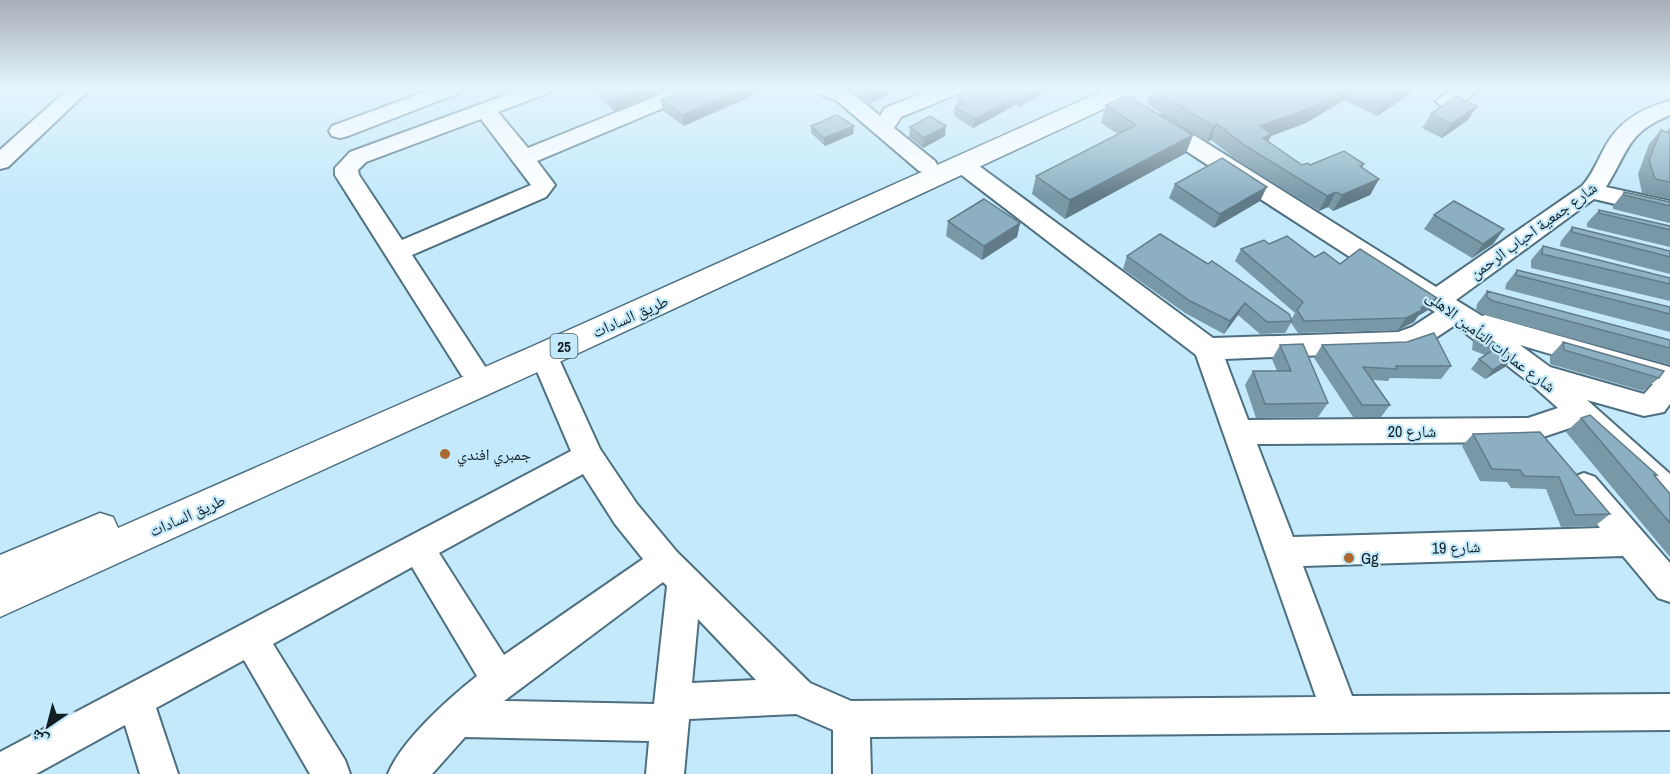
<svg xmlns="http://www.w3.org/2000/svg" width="1670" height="774" font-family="'Archivo Narrow','Noto Naskh Arabic',sans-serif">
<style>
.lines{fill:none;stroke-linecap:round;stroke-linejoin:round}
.minor-casing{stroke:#4d6f7f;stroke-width:4}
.major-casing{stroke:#4d6f7f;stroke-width:3}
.minor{fill:#fff;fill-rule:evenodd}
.major{fill:#fff;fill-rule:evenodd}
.wall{fill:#7897a7}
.shaded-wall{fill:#627b88}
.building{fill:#8cb0c2;stroke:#627b88;stroke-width:1.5}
.poi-dot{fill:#aa6a32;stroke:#c3e9fb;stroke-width:2}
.labels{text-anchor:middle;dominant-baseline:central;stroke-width:4.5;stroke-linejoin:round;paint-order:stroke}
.shield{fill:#c3e9fb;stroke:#465c65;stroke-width:1.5}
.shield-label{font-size:15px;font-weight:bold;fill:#111f25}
.street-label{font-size:16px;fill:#111f25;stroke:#c3e9fb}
.poi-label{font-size:16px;fill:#111f25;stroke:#c3e9fb;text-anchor:start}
</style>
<rect width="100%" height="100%" fill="#c3e9fb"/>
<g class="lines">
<defs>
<path id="minor" d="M68,89H90L8,167L0,169V150Z
M433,89H462L459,93L348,136L340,138L332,136L329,131L332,126Z
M522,89H551L548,93L498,112L528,148L674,89H702L699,93L537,161L555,185L546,197L412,255L486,368L482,376L472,379L462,376L335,175V168L350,152ZM481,119L531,185L402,240L359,175L358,170L366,162Z
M813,89C853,89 850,91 880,116L885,108L934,89H963L960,93L901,117L894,128L935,161L938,166L935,171L927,173L919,171L836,100L816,93Z
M1452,89H1477C1470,100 1453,109 1440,105L1436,101Z
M1670,101V115C1626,133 1629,151 1606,187L1670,201V217L1594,199L1456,300L1482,316L1485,315L1670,367V404L1664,412L1644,416L1587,400L1670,474V506L1659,502L1576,426L1528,442L1257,444L1293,537L1600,528L1573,495L1568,486L1573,477L1584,473L1595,477L1670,563V602L1658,598L1623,556L1303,566L1352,696L1670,694V730L870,737L871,774H833V730L796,714L689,719L684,774H646L649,741L465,737L432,774H388C401,741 449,698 477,676L412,567L273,644L345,760L350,774H310L244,660L156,708L178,774H140L125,725L36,774H0V752L571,451L530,355L534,348L544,345L554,348L600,449L637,504L677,552L810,683L851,701L1316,697L1196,355L955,170L952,165L955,160L963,158L971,160L1213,338L1398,332L1412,327L1435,312L1149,127L1146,122L1149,117L1157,115L1165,117L1436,287L1582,186C1592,175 1597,162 1604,149C1618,122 1641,108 1670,101ZM1455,325L1530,383L1558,408L1528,418L1248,420L1225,359L1398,352L1431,341ZM1520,345L1653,384L1644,394L1550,367ZM583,474L615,524L643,559L504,655L439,553ZM663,582L667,586L654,704L504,701ZM698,619L756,680L692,683Z"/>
<path id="major" d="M1107,89H1139L1136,94L555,364L0,617V555L100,513L113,517L118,528L533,346Z"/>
</defs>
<use href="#minor" class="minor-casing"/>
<use href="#major" class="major-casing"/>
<use href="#minor" class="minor"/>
<use href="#major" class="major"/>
</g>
<path class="wall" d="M590,89H668L614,111Z
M688,89L684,126L663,111L661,100Z
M848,89H889V95L869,104Z
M971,89H1050L1019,107L1016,105L973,128L954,116L955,107L957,106L958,96Z
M1151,89H1413L1409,95L1377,116L1344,100L1306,123L1271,136L1268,141L1302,165L1364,164L1362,168L1379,179L1370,195L1333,211L1328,207L1319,211L1238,161L1211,140L1207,142L1147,104Z
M1106,105L1193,135L1186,153L1065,219L1032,194L1036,176L1118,134L1101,123Z
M1477,106L1468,120L1442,138L1422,128L1431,114Z
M811,126H854L853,134L825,146L811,133Z
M910,127L945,136L923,148L909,137Z
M1670,127V199L1642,193L1638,174L1649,144L1661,130L1666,132Z
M1175,184L1260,201L1214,228L1169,198Z
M1624,192L1670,202V223L1613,209V206Z
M1599,210L1670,230V247L1587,227V223Z
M1434,215L1504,229L1493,244L1472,258L1424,229Z
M948,221L1020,223L1017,237L982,260L946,236Z
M1572,227L1670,251V274L1560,246L1561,241Z
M1269,244L1340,264L1437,298L1428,310L1418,316L1414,322L1398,330L1298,333L1291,323L1285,333L1260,334L1238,315L1224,334L1185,313L1123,269L1127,256L1291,320L1295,313L1235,261L1241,249Z
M1543,246L1670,278V301L1531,268V260Z
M1517,270L1670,307V332L1505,289L1506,284Z
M1487,291L1670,340V365L1482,314L1476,310L1477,304Z
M1480,332L1514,357L1505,367L1485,379L1471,369L1479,359L1485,355L1472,350L1473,341Z
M1563,342L1659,378L1643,391L1550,364V356Z
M1280,345L1328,403L1318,417L1256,418L1245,385L1253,371H1277L1272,359Z
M1322,345L1451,366L1441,379L1390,378L1388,381L1373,380L1390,405L1381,417H1353L1314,358Z
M1581,418L1657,475L1655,477L1670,494V557L1566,432Z
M1540,432L1610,514L1595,526L1561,527L1546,489L1511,488L1507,482L1480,481L1462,446L1473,434Z"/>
<path class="shaded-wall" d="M640,89H668L614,111L612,100Z
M743,89H768L684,126L683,115Z
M879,89H889V95L869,104V93Z
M1036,89H1050L1019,107L1021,98Z
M1345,89H1350L1344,100L1306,123L1271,136L1264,150L1256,153L1262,139L1260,126Z
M1403,89H1413L1409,95L1377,116L1385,101Z
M1017,96L1016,105L973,128L975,119Z
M1477,106L1468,120L1442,138L1451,124Z
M1217,124L1211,140L1207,142L1213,126Z
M854,126L853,134L825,146L824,138Z
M946,126L945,136L923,148L924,138Z
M1193,135L1186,153L1065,219L1070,200Z
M1379,179L1370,195L1333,211L1342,195Z
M1267,187L1260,201L1214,228L1220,214Z
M1336,192L1328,207L1319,211L1327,196Z
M1020,223L1017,237L982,260L984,246Z
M1504,229L1493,244L1472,258L1483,244Z
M1437,298L1428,310L1418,316L1414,322L1398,330L1406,318Z
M1245,303L1238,315L1224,334L1230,321Z
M1514,357L1505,367L1485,379L1493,370Z"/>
<path class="building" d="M600,89H640L612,100Z
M688,89H743L683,115L661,100Z
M863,89H879L869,93Z
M971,89H1036L1021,98L1017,96L975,119L955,107L966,101L958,96Z
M1152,89H1345L1314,107L1260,126L1271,134L1263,138L1302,165L1308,163L1310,165L1344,151L1364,164L1360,166L1379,179L1342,195L1336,192L1327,196L1244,145L1217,124L1213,126Z
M1362,89H1403L1385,101Z
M1127,95L1193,135L1070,200L1036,176L1136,125L1106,105Z
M1456,96L1477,106L1451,124L1431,114Z
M837,115L854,126L824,138L811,126Z
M930,116L946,126L924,138L910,127Z
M1661,130L1669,133L1670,132V182L1655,179L1649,160Z
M1222,158L1267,187L1220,214L1175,184Z
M1624,192L1670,202V206L1624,195Z
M984,199L1020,223L984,246L948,221Z
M1454,201L1504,229L1483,244L1434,215Z
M1599,210L1670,226V230L1599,213Z
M1572,227L1670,251V257L1572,232Z
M1160,234L1208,264L1212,261L1289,314L1292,321L1267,322L1245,303L1230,321L1190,301L1127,256Z
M1287,236L1315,257L1324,252L1340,264L1360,249L1437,298L1421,308L1422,310L1406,318L1304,321L1297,310L1303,302L1241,249L1264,240L1269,244Z
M1543,246L1670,278V284L1542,254Z
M1517,270L1670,307V314L1516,275Z
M1487,291L1670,340V348L1493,301L1487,297Z
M1480,332L1514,357L1493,370L1479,359L1498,347L1480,340Z
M1434,333L1451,366H1396L1397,369L1363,367L1390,405H1362L1322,345L1407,342Z
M1563,342L1664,371L1659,378L1564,350Z
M1303,344L1328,403L1265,404L1253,371H1291L1280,345Z
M1590,415L1657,475H1654L1670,494V523L1581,418Z
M1540,432L1610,514L1575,515L1559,477L1524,476L1520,470L1492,469L1473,434Z"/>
<linearGradient id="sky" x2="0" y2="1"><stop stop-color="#a8aeb8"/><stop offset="0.45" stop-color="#e4f5fd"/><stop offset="1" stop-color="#e4f5fd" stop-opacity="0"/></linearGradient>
<rect width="1670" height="197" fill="url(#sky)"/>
<g class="poi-dot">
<circle cx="445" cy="454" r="6"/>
<circle cx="1349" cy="558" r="6"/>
</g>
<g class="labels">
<rect class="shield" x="550.5" y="334" width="27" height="24" rx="4.5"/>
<g class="shield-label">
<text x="564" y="346">25</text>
</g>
<g class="street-label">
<text transform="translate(1533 230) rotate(-36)">شارع جمعية احباب الرحمن</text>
<text transform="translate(630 316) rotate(-24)">طريق السادات</text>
<text transform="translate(1491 341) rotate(37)">شارع عمارات التأمين الاهلى</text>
<text x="1412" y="431">شارع 20</text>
<text transform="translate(187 515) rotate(-24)">طريق السادات</text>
<text transform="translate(1456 547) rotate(-2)">شارع 19</text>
</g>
<g class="poi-label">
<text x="457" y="454">جمبري افندي</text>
<text x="1361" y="558">Gg</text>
</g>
</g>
<g transform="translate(48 726) rotate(215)" stroke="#c3e9fb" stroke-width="4.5" paint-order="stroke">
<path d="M0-4.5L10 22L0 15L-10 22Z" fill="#111f25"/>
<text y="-9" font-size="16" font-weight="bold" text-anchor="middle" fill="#111f25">ش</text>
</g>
</svg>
